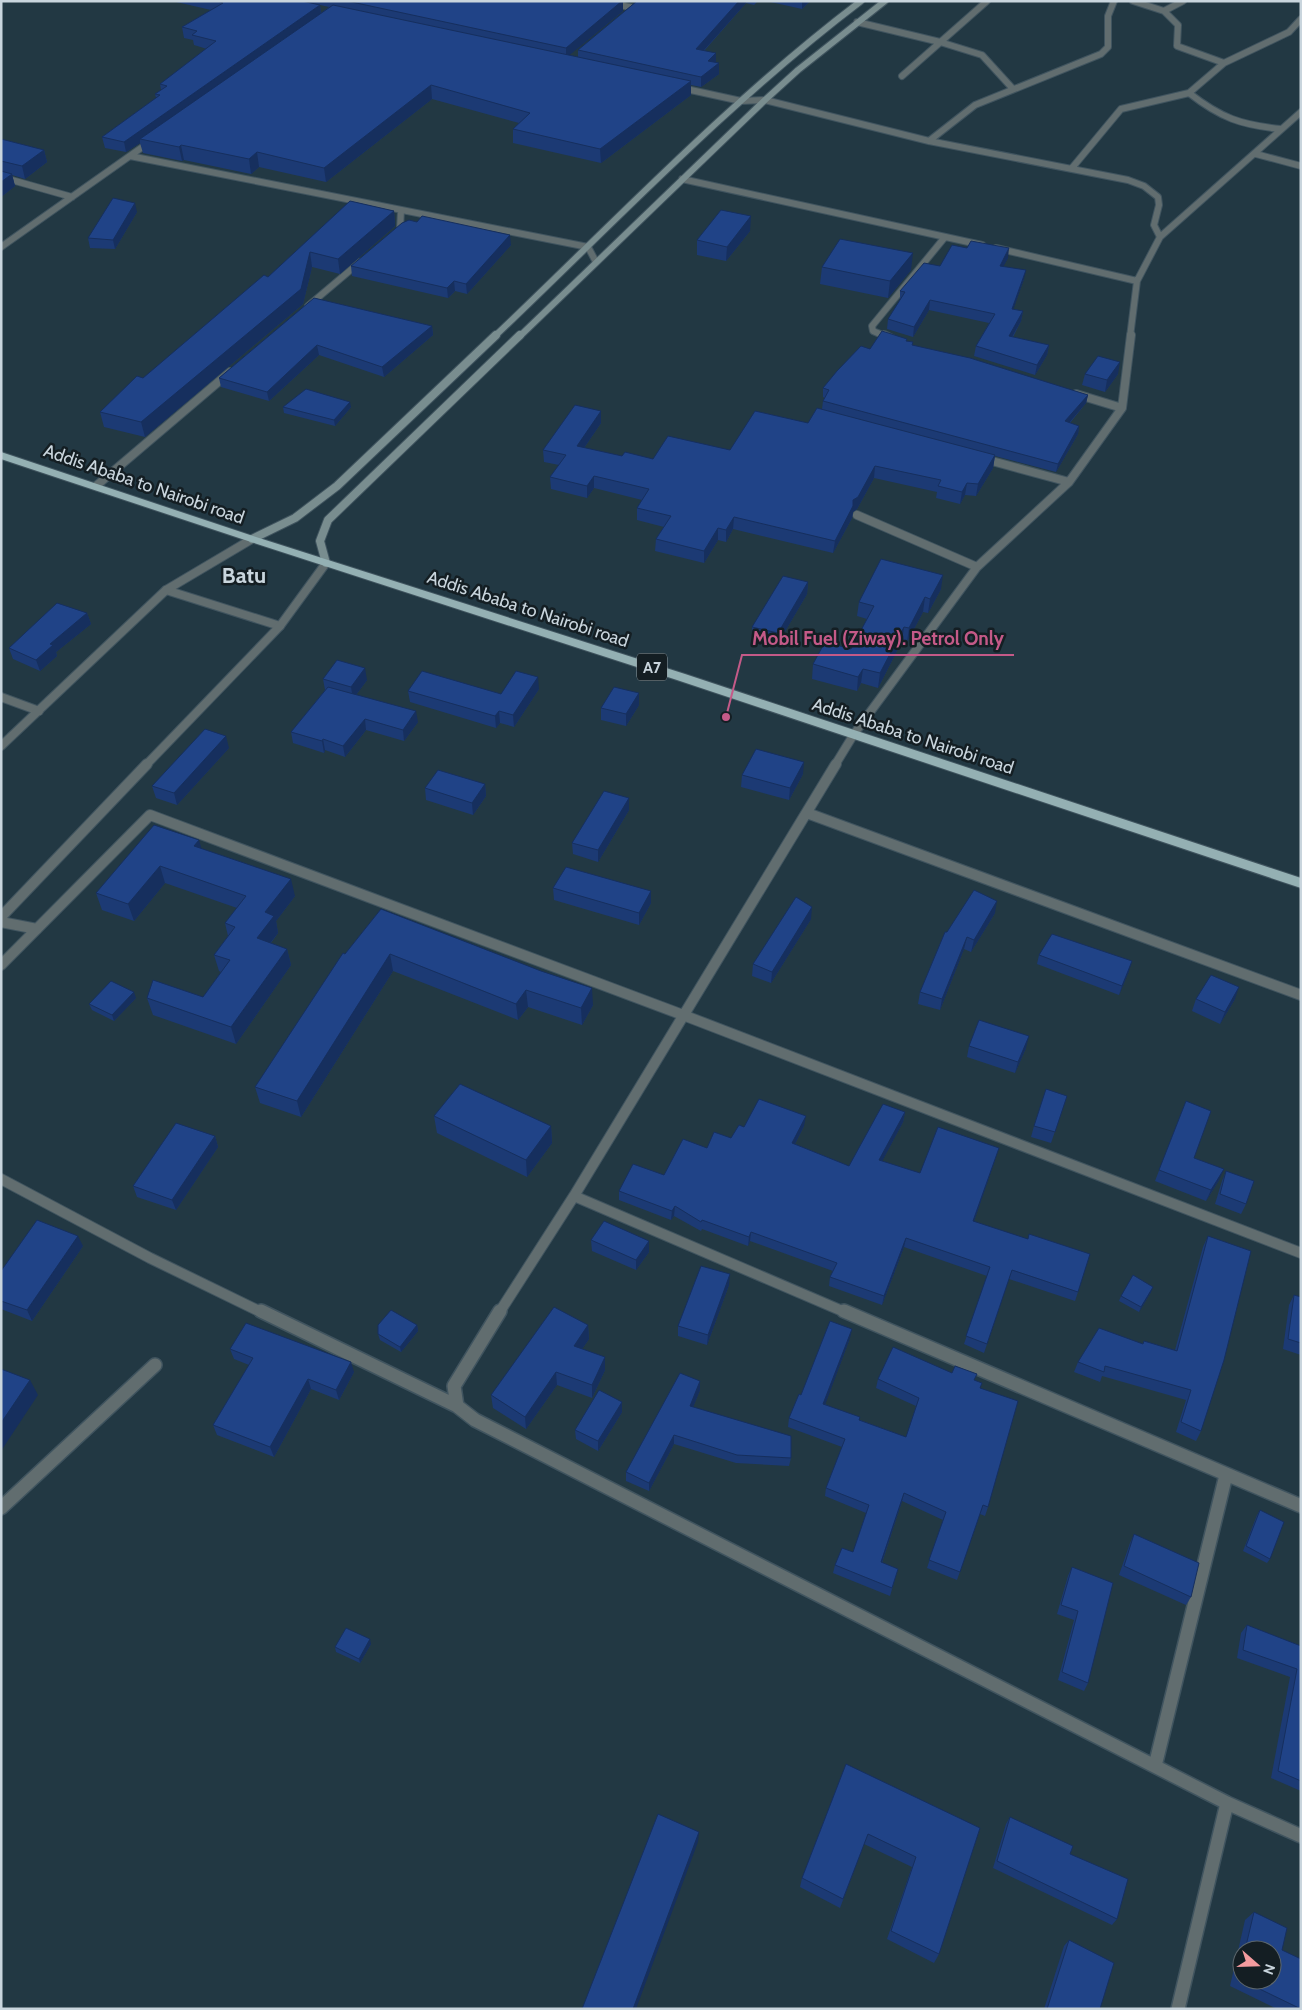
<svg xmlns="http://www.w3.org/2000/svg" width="1302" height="2010" font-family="Cabin,sans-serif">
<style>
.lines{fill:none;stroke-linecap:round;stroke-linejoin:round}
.minor-far3-casing{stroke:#40545f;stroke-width:8}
.minor-far2-casing{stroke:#40545f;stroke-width:10}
.minor-far1-casing{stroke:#40545f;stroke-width:12}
.minor-casing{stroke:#40545f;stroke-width:16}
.tertiary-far1-casing{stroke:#40545f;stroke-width:10}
.tertiary-casing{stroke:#40545f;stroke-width:12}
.secondary-far1-casing{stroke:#40545f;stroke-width:8}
.secondary-casing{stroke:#40545f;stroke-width:10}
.trunk-casing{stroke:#40545f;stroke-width:2}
.minor-far3{stroke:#616d6f;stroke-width:6}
.minor-far2{stroke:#616d6f;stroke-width:8}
.minor-far1{stroke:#616d6f;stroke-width:10}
.minor{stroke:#616d6f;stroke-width:13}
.tertiary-far1{stroke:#616d6f;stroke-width:8}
.tertiary{stroke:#616d6f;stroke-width:10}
.secondary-far1{stroke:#798d8f;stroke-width:6}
.secondary{stroke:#798d8f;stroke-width:8}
.trunk{fill:#94b0b3;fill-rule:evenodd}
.wall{fill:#1c3a74;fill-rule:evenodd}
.shaded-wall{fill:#162f5e}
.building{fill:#204387;stroke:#162f5e}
.labels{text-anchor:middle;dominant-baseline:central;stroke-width:5;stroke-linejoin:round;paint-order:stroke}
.shield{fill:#141e23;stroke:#939ea5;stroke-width:1}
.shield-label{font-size:16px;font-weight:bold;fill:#c9d5dd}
.street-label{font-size:18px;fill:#c9d5dd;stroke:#141e23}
.district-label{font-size:22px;font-weight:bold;fill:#c9d5dd;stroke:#141e23}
.leader{fill:none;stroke:#c45a88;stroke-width:2}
.callout-dot{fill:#c45a88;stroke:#141e23;stroke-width:2}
.callout-label{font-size:19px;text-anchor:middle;font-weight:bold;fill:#c45a88;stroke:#141e23;stroke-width:5;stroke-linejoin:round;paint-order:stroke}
</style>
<rect width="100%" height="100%" fill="#223843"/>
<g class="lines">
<defs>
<path id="minor-far3" d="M603,1L633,8
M1133,1L1164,11L1178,25L1177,46L1224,63
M1164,11L1183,1
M857,22L940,42L982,55L1013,89
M902,76L987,1
M677,87L741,101L765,100L929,141L1128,180L1144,186L1158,197L1159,205L1154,225L1160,237
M1189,93C1221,118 1241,125 1281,129
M929,141L975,105L1101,54L1108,47V16L1114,1
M1256,154L1301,166
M130,156L588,247L596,262
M1072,168L1121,109L1189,93L1224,63L1289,32L1301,19
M1,177L72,197
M682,179L982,245
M400,229L401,210
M1,247L151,141
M996,248L1137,281
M308,306L360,262
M887,337L873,331L872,326L945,237
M1130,337L1137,281L1160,237L1301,112"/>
<path id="minor-far2" d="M884,335L892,339
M1076,394L1122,408
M981,458L1069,482
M96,486L230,372
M857,515L977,567
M166,590L280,626
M1,697L39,711
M835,765L854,734L977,567L1069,482L1122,408L1131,335"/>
<path id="minor-far1" d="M807,813L1301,995
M1,922L37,929
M1,965L150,815L683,1015L1301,1253
M1,1179L150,1258L263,1313
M574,1196L847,1313
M499,1313L574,1196L836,764"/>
<path id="minor" d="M261,1311L457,1406L475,1420L1227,1803L1301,1836
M844,1311L1301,1506
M457,1406L454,1386L500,1311
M1,1508L155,1365
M1155,1766L1226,1475
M1178,2009L1227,1803"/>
<path id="tertiary-far1" d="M1,746L166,590L252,539
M146,765L280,626L326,563"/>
<path id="tertiary" d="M1,917L147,764"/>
<path id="secondary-far1" d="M494,337C614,223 729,101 861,1
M519,337L765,100L798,70L885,1"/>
<path id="secondary" d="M252,539L295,518L337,486L496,335
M326,563L320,541L328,520L520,335"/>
<path id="trunk" d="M1,452L256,537L685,674L1301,878V888L677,680L248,541L1,459Z"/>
</defs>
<use href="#minor-far3" class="minor-far3-casing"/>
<use href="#minor-far2" class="minor-far2-casing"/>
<use href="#minor-far1" class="minor-far1-casing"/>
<use href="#minor" class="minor-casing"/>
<use href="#tertiary-far1" class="tertiary-far1-casing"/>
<use href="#tertiary" class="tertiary-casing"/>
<use href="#secondary-far1" class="secondary-far1-casing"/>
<use href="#secondary" class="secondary-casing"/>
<use href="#trunk" class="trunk-casing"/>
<use href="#minor-far3" class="minor-far3"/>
<use href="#minor-far2" class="minor-far2"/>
<use href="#minor-far1" class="minor-far1"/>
<use href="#minor" class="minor"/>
<use href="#tertiary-far1" class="tertiary-far1"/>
<use href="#tertiary" class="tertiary"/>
<use href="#secondary-far1" class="secondary-far1"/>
<use href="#secondary" class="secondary"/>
<use href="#trunk" class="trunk"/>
</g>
<path class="wall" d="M172,1H623V11L569,55L578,57V50L637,1H758L754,5L746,3L704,51L716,62L719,74L701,87L691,85V95L601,163L513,143V129L519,123L432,99L326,182L259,167L251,174L184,160L182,161L143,153L140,143L126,152L105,148L102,137L156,98L155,94L161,90L160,84L207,49L194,45L193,40L184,38L182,27L211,10ZM320,5L329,7L321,13Z
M766,1H810L802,9Z
M1,139L44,150L47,162L25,179L12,175L15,186L1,197Z
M350,201L394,211L395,226L340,274L312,267L303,304L145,437L104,427L100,412L143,378L268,277Z
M137,212L115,249L90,248L88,238Z
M750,231L726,261L697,255V240Z
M511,245L467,294L455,291L448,298L352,276L351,266Z
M1008,258L1003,266L1024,279L1013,309L1023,311L1021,321L1013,337L1049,345L1047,355L1035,375L974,356L976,346L989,323L929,310L913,337L887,329L888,319L900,301V291Z
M822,267L911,270L888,298L820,284Z
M314,298L432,326L433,335L384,377L319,355L269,401L221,387L219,378Z
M907,341L913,342V345L1088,395L1086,403L1070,423L1079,426L1078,434L1056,472L995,456L993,468L976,496L965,495L960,504L936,498L937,492L874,478L857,509L853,512L852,518L833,553L733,529L726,542L718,540L704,563L655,551L656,539L664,527L637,520V508L642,500L594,488L587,498L551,489L550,477L559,465L544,462L543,450L601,411V423L584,448L622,456L653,459L730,450L808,423L822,409L823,401L825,398L823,397V388L870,349Z
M1085,374H1118L1105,392L1082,385Z
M283,407H351L335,426L284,413Z
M808,582L807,594L777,645L752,639V627Z
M941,589L928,613L923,612L907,642L902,641L878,688L861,683L857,691L812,679L813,664L851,649L867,619L857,616L859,602Z
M87,613L91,624L56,652L57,656L40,671L13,659L9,648Z
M323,679L367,680L356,695L418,722L404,741L366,730L345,757L325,750L324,753L293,743L291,732L325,690Z
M539,689L514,727L500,723L496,728L410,702L408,691L501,694Z
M639,705L626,726L601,720V708Z
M229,748L177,805L156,798L152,786Z
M803,774L789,800L741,787L742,775Z
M485,784L486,796L473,815L426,800L425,788Z
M629,798V810L598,862L573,854L572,843Z
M201,848L295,896L276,921L278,933L271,943L287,949L291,965L236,1044L153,1015L147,998L203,997L221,972L219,971L214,955L228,936L225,923L237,908L165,883L134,921L102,910L96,893Z
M553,888L651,903L639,925L554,900Z
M381,909L593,1005L582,1025L528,1007L518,1020L393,971L301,1117L260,1103L255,1087L345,954Z
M995,913L971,952L964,949L940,1010L918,1004L920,992L947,932Z
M811,919L771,983L752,976L753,964Z
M1039,955L1129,971L1119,995L1037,964Z
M136,998L114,1021L92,1010L89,1004Z
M1196,999H1235L1220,1024L1192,1011Z
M969,1046L1026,1048L1015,1073L967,1057Z
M1067,1096L1051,1143L1031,1137L1034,1126Z
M1186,1101L1194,1158L1219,1180L1206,1201L1155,1181Z
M905,1112L903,1122L882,1161L920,1173L996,1157L974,1221L1078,1292L1075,1301L1009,1279L984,1353L964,1344L987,1276L904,1247L882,1305L829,1286L830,1277L833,1271L750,1241L748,1246L702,1229L701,1231L674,1216L671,1220L619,1200V1191L664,1175L707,1148L731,1138L744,1127L804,1126L795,1144L849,1166Z
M434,1116L551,1126L552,1143L527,1177L437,1133Z
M215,1136L218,1147L176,1210L137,1197L133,1186Z
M1226,1171L1246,1204L1241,1214L1215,1204L1222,1181Z
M1208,1236L1201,1431L1196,1441L1176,1432L1186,1400L1102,1376L1100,1382L1074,1372L1078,1362L1142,1344L1144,1341L1175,1350L1203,1247Z
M591,1240L649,1241V1252L636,1270L592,1251Z
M83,1246L32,1321L1,1309V1271Z
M729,1285L707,1345L678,1336V1326Z
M1151,1292L1139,1312L1119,1301L1121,1296Z
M1294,1295L1301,1297V1355L1283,1349L1289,1305Z
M417,1325L418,1331L401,1352L380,1340L378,1334Z
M588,1325L589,1339L582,1349L605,1357V1370L592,1398L557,1385L526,1429L493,1408L491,1395Z
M850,1338L825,1404L860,1420L906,1437L916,1406L876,1388L878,1379L952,1373L975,1380L980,1388L988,1507L985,1516L980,1514L957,1580L927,1568L943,1520L902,1501L882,1563L898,1569L890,1596L833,1573L835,1565L853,1552L866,1513L825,1496L826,1488L842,1447L788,1427L789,1418L801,1395Z
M230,1349L354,1372L339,1400L311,1389L274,1457L217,1435L213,1425L249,1365L234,1359Z
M700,1381V1390L693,1407L791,1458L789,1466L736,1463L674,1444L649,1491L626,1481V1472Z
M622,1402V1412L598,1451L576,1439L575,1430Z
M1260,1510L1270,1559L1267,1563L1243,1551L1257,1515Z
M1134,1534L1191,1597L1186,1605L1119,1575L1130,1543Z
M1072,1567L1088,1683L1084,1691L1058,1680L1074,1620L1057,1614L1068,1576Z
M1247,1625L1301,1646V1791L1271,1778L1290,1677L1237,1658L1241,1633Z
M371,1644L360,1663L336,1652L335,1647Z
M846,1764L980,1828L939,1954L934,1963L887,1939L912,1867L864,1844L840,1908L800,1887L802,1878Z
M1010,1817L1070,1854L1117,1919L1112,1925L993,1868L1006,1824Z
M1254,1912L1282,1950L1301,2009H1277L1230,1986L1245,1920ZM1242,1950H1272L1242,1980Z
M1069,1940L1100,2009H1044L1064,1946Z"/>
<path class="shaded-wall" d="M622,1H623V11L566,58V48Z
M739,1H746V3L696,59V49Z
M802,1H810L802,9Z
M320,5L321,15L140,139V143L126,152L124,142Z
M716,53V64L708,61Z
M719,63V74L701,87V77Z
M691,81V95L601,163L600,149Z
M431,85L432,99L326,182L324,168Z
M181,145L184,160L182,161L179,147Z
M44,150L47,162L25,179L22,166Z
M257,152L259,167L251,174L249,159Z
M12,174L15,186L1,197V182Z
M135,203L137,212L115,249L113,240Z
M394,211L395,226L340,274L338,259Z
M751,216L750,231L726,261L727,247Z
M510,235L511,245L467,294L466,284Z
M1009,248L1008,258L999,275L1000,266Z
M310,252L312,267L303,304L145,437L141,422Z
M913,253L911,270L888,298L890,281Z
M1026,270L1024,279L1010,319L1012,309Z
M454,281L455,291L448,298L447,288Z
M930,300L929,310L913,337L914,327Z
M1023,311L1021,321L1007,346L1009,336Z
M432,326L433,335L384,377L382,367Z
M317,345L319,355L269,401L267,392Z
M1049,345L1047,355L1035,375L1037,365Z
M1120,362L1118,374L1105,392L1107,380Z
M1088,395L1086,403L1063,430L1065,421Z
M350,402L351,407L335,426L334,420Z
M601,411V423L577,458V446Z
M1079,426L1078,434L1056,472L1058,464Z
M995,455L993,468L976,496L978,484Z
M875,466L874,478L857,509L853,512L852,518L833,553L835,541L853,500Z
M594,476V488L587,498V486Z
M967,483L965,495L960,504L962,492Z
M734,517L733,529L726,542V530Z
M718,528V540L704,563V551Z
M943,575L941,589L928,613L930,599Z
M808,582L807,594L777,645L778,633Z
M925,597L923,612L907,642L909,628Z
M87,613L91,624L56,652L57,656L40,671L36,660L50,644Z
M904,627L902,641L878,688L880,673Z
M365,668L367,680L353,699L351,687Z
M863,669L861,683L857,691L858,677Z
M538,677L539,689L514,727L513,715Z
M639,693V705L626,726V714Z
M416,711L418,722L404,741L403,730Z
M499,711L500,723L496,728L495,716Z
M365,719L366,730L345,757L343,746Z
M226,736L229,748L177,805L174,793Z
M323,739L325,750L324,753L322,741Z
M804,762L803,774L789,800L790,788Z
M485,784L486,796L473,815L472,803Z
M629,798V810L598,862V850Z
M199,840L204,857L194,846Z
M160,866L165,883L134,921L128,904Z
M291,879L295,896L276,921L278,933L261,955L257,938L265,912Z
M651,891V903L639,925V913Z
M997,901L995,913L971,952L974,940Z
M812,907L811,919L771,983L772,972Z
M967,937L964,949L940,1010L942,999Z
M287,949L291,965L236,1044L231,1027Z
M390,954L393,971L301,1117L297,1101Z
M1132,961L1129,971L1119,995L1122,986Z
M1239,987L1235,999L1220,1024L1225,1012Z
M592,988L593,1005L582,1025L581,1008Z
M526,990L528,1007L518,1020L516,1004Z
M134,992L136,998L114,1021L112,1015Z
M1029,1036L1026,1048L1015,1073L1018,1062Z
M905,1112L903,1122L878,1169L879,1160Z
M806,1116L804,1126L791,1152L792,1143Z
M551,1126L552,1143L527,1177L526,1160Z
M215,1136L218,1147L176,1210L172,1200Z
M999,1148L996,1157L971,1230L973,1221Z
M1224,1169L1219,1180L1206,1201L1211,1190Z
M675,1206L674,1216L671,1220L672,1211Z
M751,1232L750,1241L748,1246L749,1237Z
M78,1236L83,1246L32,1321L27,1310Z
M906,1238L904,1247L882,1305L884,1296Z
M649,1241V1252L636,1270V1260Z
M730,1274L729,1285L707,1345L708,1335Z
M1153,1287L1151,1292L1139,1312L1141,1307Z
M417,1325L418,1331L401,1352L400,1347Z
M588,1325L589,1339L575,1359L574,1346Z
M852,1329L850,1338L822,1413L823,1404Z
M605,1357V1370L592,1398V1385Z
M351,1362L354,1372L339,1400L336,1390Z
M556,1372L557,1385L526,1429L525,1417Z
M308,1379L311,1389L274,1457L270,1447Z
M30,1380L38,1395L1,1451V1423Z
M700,1381V1390L690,1415V1406Z
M622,1402V1412L598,1451V1441Z
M674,1435V1444L649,1491V1483Z
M904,1493L902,1501L879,1571L881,1562Z
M370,1639L371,1644L360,1663L359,1659Z
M699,1832L698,1842L636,2009H633Z"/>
<path class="building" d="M217,1H302L320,5L124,142L102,137L160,95L155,94L167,86L160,84L216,41L192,35L197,31L182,27L223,3Z
M347,1H622L566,48Z
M637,1H739L696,49L716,53L708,61L719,63L701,77L578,50Z
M333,5L691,81L600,149L513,129L530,113L431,85L324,168L257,152L249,159L181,145L179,147L140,139Z
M1,139L44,150L22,166L1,161Z
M1,171L12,174L1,182Z
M113,198L135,203L113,240L88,238Z
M350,201L394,211L338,259L310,252L301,289L141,422L100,412L137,376L143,378L264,275L268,277Z
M721,210L751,216L727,247L697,240Z
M422,216L510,235L466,284L454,281L447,288L351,266L402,223L409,220L417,222Z
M840,239L913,253L890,281L822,267Z
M971,241L1009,248L1000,266L1026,270L1012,309L1023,311L1009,336L1049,345L1037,365L976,346L995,314L930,300L914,327L888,319L905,292L900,291L924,263L940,266L952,245L967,248Z
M314,298L432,326L382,367L317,345L267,392L219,378Z
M882,331L907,339L906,341L913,342L912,345L970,358L1088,395L1065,421L1079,426L1058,464L823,401L829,390L823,388L837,371L861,346L870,349Z
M1098,356L1120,362L1107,380L1085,374Z
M306,389L350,402L334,420L283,407Z
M575,405L601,411L577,446L622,456L625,452L653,459L668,436L730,450L755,411L808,423L817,408L995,455L978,484L967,483L962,492L938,486L941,480L875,466L858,497L853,500V506L835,541L734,517L726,530L718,528L704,551L656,539L671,516L637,508L649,489L594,476L587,486L550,477L566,455L543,450Z
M881,559L943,575L930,599L925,597L909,628L904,627L880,673L863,669L858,677L813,664L825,642L851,649L874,606L859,602Z
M783,576L808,582L778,633L752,627Z
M57,603L87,613L50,644L53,645L36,660L9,648Z
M337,660L365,668L351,687L323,679Z
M422,671L501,694L516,671L538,677L513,715L499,711L495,716L408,691Z
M328,687L416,711L403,730L365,719L343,746L323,739L322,741L291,732Z
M614,687L639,693L626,714L601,708Z
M205,729L226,736L174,793L152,786Z
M756,749L804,762L790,788L742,775Z
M438,770L485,784L472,803L425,788Z
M604,791L629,798L598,850L572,843Z
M154,825L199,840L194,846L291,879L265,912L274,916L257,938L287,949L231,1027L147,998L153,980L203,997L230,960L214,955L235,927L225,923L246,896L160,866L128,904L96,893Z
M566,867L651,891L639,913L553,888Z
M974,890L997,901L974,940L967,937L942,999L920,992L945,932H947Z
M796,897L812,907L772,972L753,964Z
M381,909L541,971L592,988L581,1008L526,990L516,1004L390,954L297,1101L255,1087L343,953L345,954Z
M1052,934L1132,961L1122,986L1039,955Z
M1211,975L1239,987L1225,1012L1196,999Z
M111,981L134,992L112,1015L89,1004Z
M979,1020L1029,1036L1018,1062L969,1046Z
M460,1084L551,1126L526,1160L434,1116Z
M1046,1089L1067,1096L1055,1132L1034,1126Z
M759,1099L806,1116L792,1143L849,1166L883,1104L905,1112L879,1160L920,1173L938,1127L999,1148L973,1221L1028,1239L1029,1234L1090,1254L1078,1292L1012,1270L987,1344L966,1336L990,1267L906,1238L884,1296L830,1277L837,1263L751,1232L749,1237L702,1220L701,1222L675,1206L672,1211L619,1191L633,1164L664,1175L683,1139L707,1148L714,1132L731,1138L739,1125L744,1127Z
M1186,1101L1211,1111L1194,1158L1224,1169L1211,1190L1159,1170Z
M176,1123L215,1136L172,1200L133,1186Z
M1226,1171L1254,1181L1246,1204L1220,1194Z
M37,1220L78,1236L27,1310L1,1301V1271Z
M604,1221L649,1241L636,1260L591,1240Z
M1208,1236L1251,1251L1224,1360L1201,1431L1181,1422L1191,1390L1105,1366L1104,1372L1078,1362L1099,1328L1143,1344L1144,1341L1177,1351Z
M701,1266L730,1274L708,1335L678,1326Z
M1133,1275L1153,1287L1141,1307L1121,1296Z
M1294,1295L1301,1297V1343L1288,1339Z
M554,1307L588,1325L574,1346L605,1357L592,1385L556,1372L525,1417L491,1395Z
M391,1310L417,1325L400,1347L378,1334V1325Z
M830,1321L852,1329L823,1404L860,1417L859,1420L906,1437L919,1398L878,1379L893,1347L952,1373L955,1366L977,1374L974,1380L982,1383L980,1388L1018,1401L988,1507L983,1505L960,1572L929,1560L946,1512L904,1493L881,1562L898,1569L892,1588L835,1565L842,1548L853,1552L869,1505L826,1488L845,1439L789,1418L799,1394L801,1395Z
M246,1323L351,1362L336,1390L308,1379L270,1447L213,1425L253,1358L230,1349Z
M1,1369L30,1380L1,1423Z
M680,1373L700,1381L690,1406L791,1436V1458L737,1455L674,1435L649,1483L626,1472Z
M599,1390L622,1402L598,1441L575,1430Z
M1260,1510L1284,1522L1270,1559L1246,1546Z
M1134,1534L1199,1563L1191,1597L1124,1566Z
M1072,1567L1113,1583L1088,1683L1062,1672L1078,1611L1061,1605Z
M1247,1625L1301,1646V1781L1278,1771L1297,1669L1243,1650Z
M346,1628L370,1639L359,1659L335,1647Z
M846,1764L980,1828L939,1954L891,1931L916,1857L868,1834L843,1899L802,1878Z
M658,1814L699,1832L633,2009H582Z
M1010,1817L1073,1846L1070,1854L1128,1879L1117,1919L997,1861Z
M1254,1912L1287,1928L1282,1950L1301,1959V2009L1239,1979L1242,1964V1980H1272V1950H1245Z
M1069,1940L1114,1963L1100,2009H1047Z"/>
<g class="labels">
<rect class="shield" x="637" y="653.5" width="30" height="27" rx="4"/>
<g class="shield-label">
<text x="652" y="667">A7</text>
</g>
<g class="street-label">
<text transform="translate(144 484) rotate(19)">Addis Ababa to Nairobi road</text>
<text transform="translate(528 609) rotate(18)">Addis Ababa to Nairobi road</text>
<text transform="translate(913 736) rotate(18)">Addis Ababa to Nairobi road</text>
</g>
<g class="district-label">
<text x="244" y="575">Batu</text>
</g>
</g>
<path class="leader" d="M726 717L742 655H1014"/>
<circle class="callout-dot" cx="726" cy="717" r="5"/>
<g class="callout-label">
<text x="878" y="645">Mobil Fuel (Ziway). Petrol Only</text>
</g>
<rect width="1302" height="2010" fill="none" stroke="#c9d5dd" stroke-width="5"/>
<g transform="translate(1257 1965) rotate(110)"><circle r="24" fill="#141e23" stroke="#5c676d"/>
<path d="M0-4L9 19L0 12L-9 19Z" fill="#f49b9f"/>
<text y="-8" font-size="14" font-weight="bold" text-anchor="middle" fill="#c9d5dd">N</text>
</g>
</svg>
